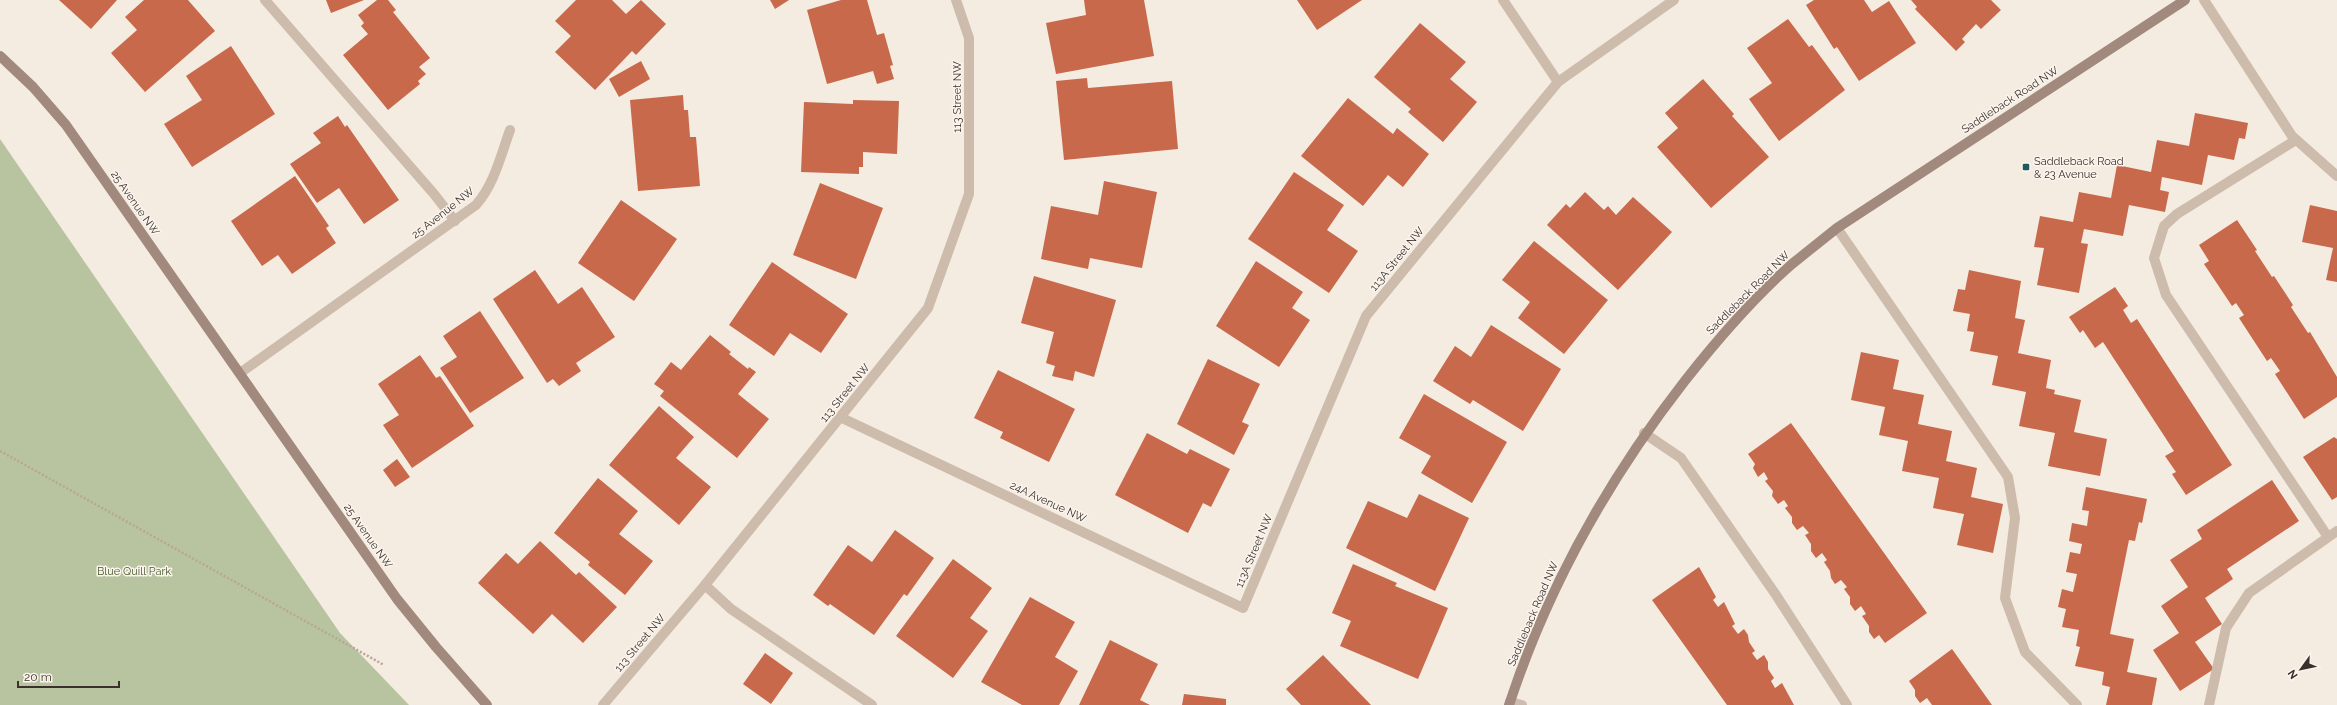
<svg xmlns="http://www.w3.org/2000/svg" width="2337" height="705" font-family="Raleway,sans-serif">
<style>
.green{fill:#b8c4a0}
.building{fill:#c8694b}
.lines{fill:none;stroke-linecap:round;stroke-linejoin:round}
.path{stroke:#b9a596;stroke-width:2.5;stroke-dasharray:2 2;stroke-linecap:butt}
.lane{stroke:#cdbbac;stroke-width:10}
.street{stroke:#cdbbac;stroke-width:10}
.secondary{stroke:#a18a7d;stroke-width:10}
.poi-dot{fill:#1f5a5e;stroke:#fbf5ee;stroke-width:1.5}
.labels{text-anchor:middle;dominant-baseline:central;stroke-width:3;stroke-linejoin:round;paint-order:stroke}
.street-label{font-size:11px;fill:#3b302b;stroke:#fbf5ee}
.poi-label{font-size:11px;fill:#3b302b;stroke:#fbf5ee;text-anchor:start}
.park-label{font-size:11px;fill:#4a5a2e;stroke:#fbf5ee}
</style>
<rect width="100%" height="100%" fill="#f4ebe1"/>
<path class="green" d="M0,139L340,633L409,705H0Z"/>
<path class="building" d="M59,0H117L91,29Z
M144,0H188L215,31L145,92L111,53L137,30L125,17Z
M326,0H364L331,13Z
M377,0H388L396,10L393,12L430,58L419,67L426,74L418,81L420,84L388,110L343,55L368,34L361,26L364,23L358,15Z
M576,0H612L626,14L641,0L666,24L636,55L632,51L595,90L555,52L571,36L555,21Z
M770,0H789L775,9Z
M841,0H867L877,35L884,33L893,65L890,66L894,79L877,84L873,71L827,84L807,10Z
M1084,0H1144L1154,56L1056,74L1046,23L1086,15Z
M1297,0H1362L1317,30Z
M1814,0H1864L1872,12L1889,1L1916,43L1859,81L1837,47L1834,49L1806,5Z
M1911,0H1991L2001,10L1981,29L1976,24L1962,39L1965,42L1956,51L1915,9L1917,7Z
M1788,19L1809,47L1812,45L1845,90L1779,141L1749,99L1772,83L1747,48Z
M1420,23L1466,62L1450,79L1477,102L1443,142L1408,112L1411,109L1374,77Z
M231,46L275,114L192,167L164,124L202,100L186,76Z
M641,61L650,79L619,97L609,79Z
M1087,78L1088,88L1172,81L1178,149L1064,160L1056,81Z
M1703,79L1734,114L1732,116L1769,157L1711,208L1657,147L1678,128L1665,113Z
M683,95L684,110H688L690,137H696L700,186L638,191L630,100Z
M1348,98L1393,134L1397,128L1429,154L1403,187L1388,175L1363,206L1301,156Z
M853,100L899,101L897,154L863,152V167H859V174L801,172L804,102L853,104Z
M2195,113L2248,123L2245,139L2239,138L2234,160L2208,155L2202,185L2162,177L2160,190L2169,192L2165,212L2129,205L2123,236L2084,229L2081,243L2088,244L2079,293L2037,285L2044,248L2034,247L2040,216L2073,222L2079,192L2111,198L2117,165L2151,172L2157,140L2189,146Z
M338,116L345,127L347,125L399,200L364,224L339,188L317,203L290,164L321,143L313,133Z
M1294,172L1344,205L1327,230L1358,251L1329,293L1248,239Z
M295,176L329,226L326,228L336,243L292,274L278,255L262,266L231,221Z
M1104,181L1157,192L1142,268L1090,258L1088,269L1041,259L1051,206L1098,215Z
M820,183L883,208L856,279L793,255Z
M1585,192L1604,210L1608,206L1616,215L1633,197L1672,232L1618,290L1547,225L1566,204L1570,208Z
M621,200L677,239L634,301L578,263Z
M2310,205L2337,211V282L2326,280L2333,248L2302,242Z
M2237,220L2257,250L2255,251L2272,277L2274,276L2293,305L2291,307L2308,333L2310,332L2337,377V397L2304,419L2275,374L2280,371L2271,358L2267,361L2239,318L2244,315L2236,303L2232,306L2204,264L2209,261L2199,245Z
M1534,241L1608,300L1564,354L1518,318L1530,302L1502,280Z
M1256,261L1303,292L1292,308L1310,320L1279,367L1216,326Z
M772,262L848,314L821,353L790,333L774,356L729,325Z
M535,270L558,304L582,287L615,337L576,363L581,371L559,386L553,379L547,383L493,299Z
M1969,270L2021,281L2015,318L2025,320L2018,353L2051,360L2046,388L2055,390L2054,394L2081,400L2074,432L2107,439L2100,476L2048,466L2055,433L2019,426L2026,392L1992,385L1998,356L1970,351L1974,332L1967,331L1970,314L1953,311L1958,289L1965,290Z
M1034,276L1116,300L1094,377L1075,371L1073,381L1052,376L1055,366L1046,363L1054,332L1021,323Z
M2115,287L2128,306L2123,310L2131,323L2137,319L2232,465L2186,495L2172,474L2176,472L2165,456L2174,451L2103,342L2095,348L2083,330L2080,333L2069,317Z
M480,311L524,378L470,413L440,368L457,357L443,336Z
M1491,325L1561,369L1523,431L1473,400L1470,404L1433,381L1455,346L1471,357Z
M710,335L731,352L729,354L748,369L749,367L756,372L738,394L769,419L737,458L660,396L664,391L654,384L671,362L681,370Z
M1861,352L1899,360L1893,389L1924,395L1918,424L1952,431L1946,461L1977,468L1971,497L2003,504L1993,553L1957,545L1964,514L1933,508L1939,478L1902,471L1908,441L1879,435L1885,407L1851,400Z
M420,355L436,378L440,376L474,426L412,468L383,425L399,415L378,384Z
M1208,359L1260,384L1242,422L1249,425L1234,455L1177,424Z
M998,370L1075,409L1049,462L1000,438L1003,432L974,418Z
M1424,394L1507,442L1472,503L1421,473L1431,456L1399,438Z
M659,406L694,437L676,458L711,487L679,525L609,465Z
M1791,423L1927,613L1885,643L1879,635L1874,639L1869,632V626L1862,616L1866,614L1861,606L1855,611L1850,604V597L1844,589L1847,587L1841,580L1835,584L1831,578L1830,571L1824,562L1827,560L1822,553L1816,558L1811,551V544L1805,535L1809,533L1803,526L1797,530L1792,523V517L1785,508L1788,506L1784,500L1778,504L1772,496L1773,491L1765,481L1768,479L1764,472L1758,477L1753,468L1755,464L1748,454Z
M1147,433L1187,454L1190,449L1230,469L1211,507L1203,503L1188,533L1115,495Z
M2334,437L2337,439V497L2332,500L2303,457Z
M397,459L410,477L395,487L383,470Z
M598,478L638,511L619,534L653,561L625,595L588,565L590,562L554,533Z
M2272,480L2299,521L2227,569L2233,579L2205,598L2222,624L2195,642L2214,669L2180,691L2153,650L2179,633L2161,606L2188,587L2170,560L2202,539L2197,530Z
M2086,487L2147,499L2142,523L2139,522L2135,541L2129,540L2110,634L2134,639L2127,672L2157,678L2152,705H2106L2110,687L2102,685L2104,672L2075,666L2080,647L2076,646L2079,630L2062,627L2066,609L2058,607L2062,589L2073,592L2077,574L2066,572L2070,552L2080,554L2082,544L2069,541L2072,523L2087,526L2089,511L2082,510Z
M1419,494L1469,518L1435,591L1346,548L1368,501L1407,518Z
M895,530L934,558L907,596L904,594L874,635L830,604L828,606L813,595L848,545L872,562Z
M540,541L576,575L579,572L617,607L583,643L552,614L533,634L478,583L506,553L518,564Z
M953,559L992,588L970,618L988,631L953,678L896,636Z
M1353,564L1397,583L1395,586L1448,608L1418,679L1340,646L1351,621L1332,613Z
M1699,567L1716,597L1713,600L1718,607L1724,602L1735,624L1732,626L1738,634L1744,629L1748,635L1749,642L1755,651L1752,653L1757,660L1764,655L1768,662V669L1774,678L1771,681L1775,688L1782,683L1794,705H1727L1652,600Z
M1030,597L1075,622L1055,657L1078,671L1059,705H1022L981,682Z
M1110,640L1158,664L1140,700L1150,705H1079Z
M1952,649L1992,705H1932L1927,698L1920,703L1915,696V690L1909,681Z
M765,653L793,673L771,704L743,684Z
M1323,655L1371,705H1301L1286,689Z
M1184,694L1226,699V705H1182Z"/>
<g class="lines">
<path class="path" d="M0,451L384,665"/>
<path class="lane" d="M265,0L434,194L455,221
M2204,0L2292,136L2337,176
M2296,140L2177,214L2164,226L2154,258L2166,295L2328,537
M1837,228L2008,477L2015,518L2005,598L2025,652L2077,705
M1644,433L1681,458L1776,595L1847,705
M705,585L731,609L872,705
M1510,702L1522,705
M2209,705L2226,628L2249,593L2337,531"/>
<path class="street" d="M1503,0L1558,82
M240,373L476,205C494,185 501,155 510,130
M842,418L1243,608L1366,316L1558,82L1674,0
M603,705L705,585L928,308L969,194V38L956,0"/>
<path class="secondary" d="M0,56L33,87L66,125L397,599L436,647L487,705
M1509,705C1548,586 1607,481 1684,382C1717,340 1752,299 1792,264C1807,252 1822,240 1837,228L2185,0"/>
</g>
<rect class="poi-dot" x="2022" y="163" width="8" height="8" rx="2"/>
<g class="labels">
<g class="street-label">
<text transform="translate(957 97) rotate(-90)">113 Street NW</text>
<text transform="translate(2010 100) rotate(-33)">Saddleback Road NW</text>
<text transform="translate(135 203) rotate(55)">25 Avenue NW</text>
<text transform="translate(443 213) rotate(-38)">25 Avenue NW</text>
<text transform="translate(1397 259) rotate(-51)">113A Street NW</text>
<text transform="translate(1748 293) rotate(-45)">Saddleback Road NW</text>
<text transform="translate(845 393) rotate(-51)">113 Street NW</text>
<text transform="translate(1048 502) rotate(25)">24A Avenue NW</text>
<text transform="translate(368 536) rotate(55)">25 Avenue NW</text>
<text transform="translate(1254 551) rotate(-67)">113A Street NW</text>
<text transform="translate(1533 614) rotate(-67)">Saddleback Road NW</text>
<text transform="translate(640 643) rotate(-50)">113 Street NW</text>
</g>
<g class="poi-label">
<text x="2034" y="161">Saddleback Road<tspan x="2034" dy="13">&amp; 23 Avenue</tspan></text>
</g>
<g class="park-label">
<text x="134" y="571">Blue Quill Park</text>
</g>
</g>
<g transform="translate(2301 669) rotate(237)" stroke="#fbf5ee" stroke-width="3" paint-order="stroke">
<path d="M0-3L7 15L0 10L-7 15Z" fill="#3b302b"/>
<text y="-6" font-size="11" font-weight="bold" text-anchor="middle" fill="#3b302b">N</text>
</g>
<path d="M18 681v6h101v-6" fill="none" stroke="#3b302b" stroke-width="2"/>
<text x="24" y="681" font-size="12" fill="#3b302b" stroke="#fbf5ee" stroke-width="3" paint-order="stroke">20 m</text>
</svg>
